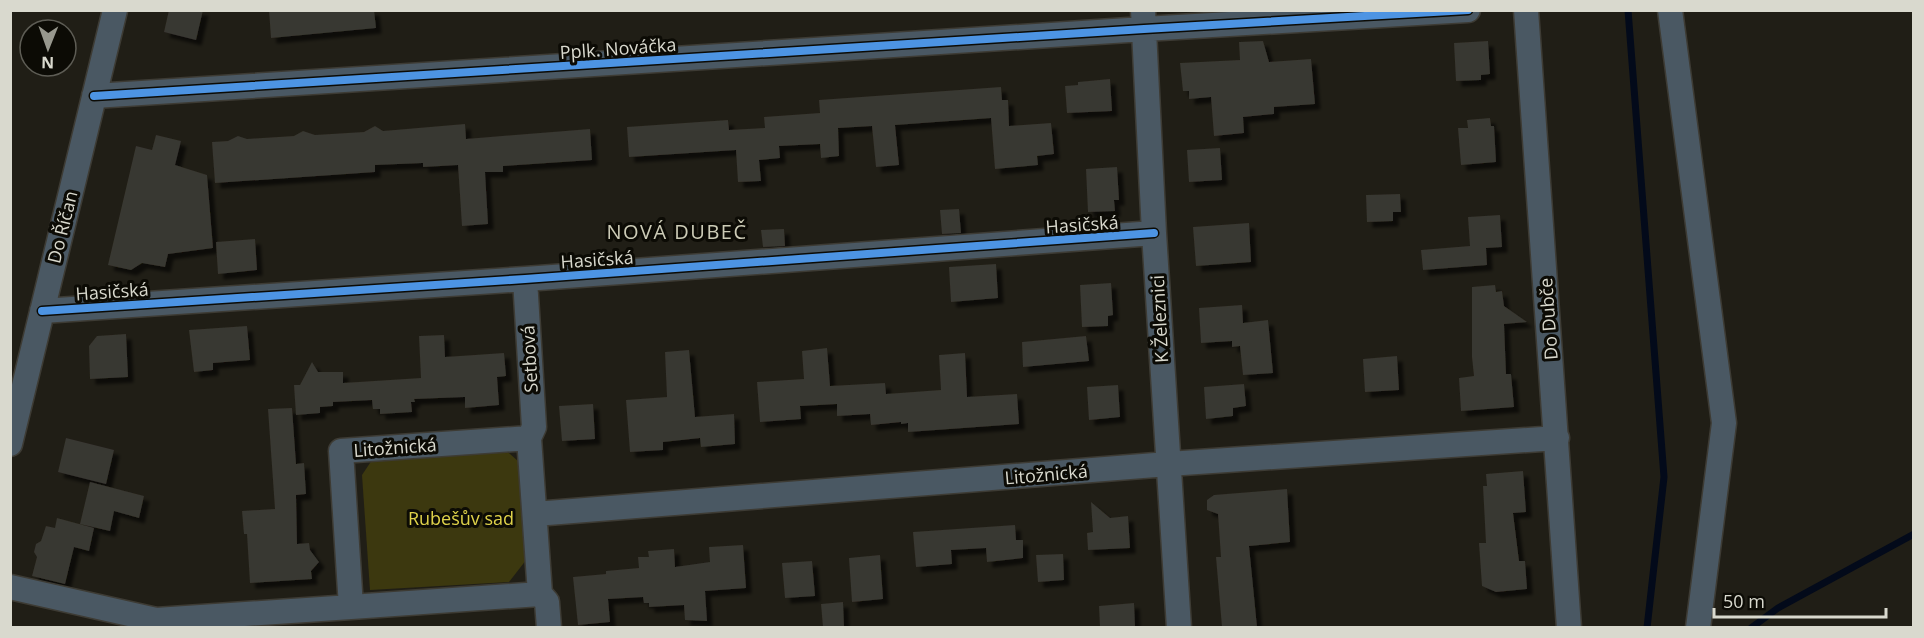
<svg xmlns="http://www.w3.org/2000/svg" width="1924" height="638" font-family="'Open Sans',sans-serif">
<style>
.green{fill:#3c380f}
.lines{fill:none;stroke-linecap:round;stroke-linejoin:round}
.stream{stroke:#030a1a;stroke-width:7}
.building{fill:#393730;filter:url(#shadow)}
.minor-casing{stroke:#3d3b34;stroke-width:27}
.minor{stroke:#4a5863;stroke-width:24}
.cycleway-casing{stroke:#0c0b05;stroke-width:11}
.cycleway{stroke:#4d94e3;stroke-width:8}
.labels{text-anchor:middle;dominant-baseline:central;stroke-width:6;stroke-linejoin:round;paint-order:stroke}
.street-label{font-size:18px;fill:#d9d9ce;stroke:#0c0b05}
.park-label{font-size:18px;fill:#dfd24a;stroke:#0c0b05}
.neighbourhood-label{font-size:20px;letter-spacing:1.5px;fill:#cccbb6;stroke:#0c0b05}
</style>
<defs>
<filter id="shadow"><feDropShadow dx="5.5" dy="5.5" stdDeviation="1.5" flood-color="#0009"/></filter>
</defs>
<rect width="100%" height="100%" fill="#201e16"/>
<path class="green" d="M503,448L526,468L530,555L509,582L370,590L362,475L372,460Z"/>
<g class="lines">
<path class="stream" d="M1628,10L1664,477L1647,628
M1751,628L1778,608L1914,534"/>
</g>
<path class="building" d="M169,10H203L196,40L164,32Z
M269,10H374L376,28L271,38Z
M1263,41L1269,62L1311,59L1315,104L1274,107V114L1243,117L1244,133L1214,136L1211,97L1189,99V91H1183L1180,63L1240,60L1239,42Z
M1488,41L1490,74L1481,75V80L1456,81L1454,43Z
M1110,79L1112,111L1067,113L1065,86L1078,85V82Z
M1001,87L1002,100H1008L1009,126L1051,123L1054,154L1037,156L1038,165L995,169L991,118L895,125L899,165L876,167L872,126L838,128L839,156L821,158L820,144L779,146L780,158L759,160L761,181L738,182L736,150L629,157L627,127L728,120L729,130L765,128L764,117L820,113L819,100Z
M1490,118L1491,126H1494L1496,162L1461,165L1458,128H1468L1467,120Z
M465,124L466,139L590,129L592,160L503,166V172H485L488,224L462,226L458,165L423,167V163L375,165V172L215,183L212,142L228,141L238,136L247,139L294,136L303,131L315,135L364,132L375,126L383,131Z
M156,135L181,141L175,165L207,175L213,248L168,254L165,267L142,263L131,270L108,265L136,146L152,150Z
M1220,148L1222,180L1189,182L1187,150Z
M1117,167L1119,200H1114L1115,211L1088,212L1086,169Z
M1400,194L1401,212H1393V221L1367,222L1366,195Z
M959,209L961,233L942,234L940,210Z
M1500,215L1502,247L1486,248L1487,265L1423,270L1421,250L1470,246L1468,217Z
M1249,223L1251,262L1196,266L1193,227Z
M784,229L785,246L763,247L761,230Z
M255,239L257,270L218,274L216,242Z
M996,264L998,298L951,302L949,267Z
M1111,283L1113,315L1108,316V326L1082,327L1080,285Z
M1495,285L1496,292L1502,291L1504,306L1527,322L1504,324L1506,374H1511L1514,407L1461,411L1459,378L1474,376L1472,357V287Z
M1242,305L1243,323L1268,320L1273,373L1243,375L1240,346L1232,347V341L1201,343L1199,308Z
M247,326L250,360L213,363V370L194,372L189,330Z
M126,334L128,377L90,379L89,346L97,336Z
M444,335L445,357L504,353L506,376L497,377L499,405L465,408V397L414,399L415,402H411L412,412L380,414V409H373L372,400L333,402V406L320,407V413L296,415L294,385H300L312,362L318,372H343V383L421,378L419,336Z
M1086,336L1089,361L1023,367L1022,342Z
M827,348L830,386L885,383L886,394L941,390L939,355L965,353L967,397L1017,394L1019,424L908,432V423L901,424V422L871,425L870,414L837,416V404L800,406L801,419L760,422L757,382L804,379L802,351Z
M689,350L695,417L734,414L735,444L701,447L700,438L663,442V450L630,452L626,400L667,397L665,352Z
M1397,356L1399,390L1365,392L1363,359Z
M1244,384L1246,406L1233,408V416L1206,419L1204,387Z
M1118,385L1120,417L1089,420L1087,387Z
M593,404L595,439L562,441L559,406Z
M292,408L296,464L304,463L306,494L296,495L297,544L309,543L310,550L319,562L311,571L312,579L250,583L247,534H244L242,511L275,509L268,409Z
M66,438L114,450L106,484L58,472Z
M1523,471L1526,512L1513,513L1519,561H1525L1527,589L1496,592L1482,586L1479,543H1486L1483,486H1487L1486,474Z
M90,482L144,496L139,518L114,511L110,531L80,524Z
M1287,489L1290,542L1249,546L1257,627H1222L1216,557H1221L1218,514L1207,510V500L1214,495Z
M1091,502L1110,518L1128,516L1130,548L1088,550L1087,533L1093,532Z
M57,518L94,528L89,551L74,547L65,584L32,576L37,557L34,552L36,544L41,541L46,526L55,528Z
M1015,525L1016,540H1023V558L987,562L986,548L951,550L952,564L916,567L913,532Z
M743,545L746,588L705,591L707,621L685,620L684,605L649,607V603H644L643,597L608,599L610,622L578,625L573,577L606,574V571L639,568L638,557H649L648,551L674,549L675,567L710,562L709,547Z
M1063,554L1064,580L1038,582L1036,555Z
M880,555L883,599L852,602L849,558Z
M812,561L815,596L785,598L782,563Z
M843,602L844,627H823L821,604Z
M1134,603L1135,627H1100L1099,606Z"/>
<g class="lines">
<defs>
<path id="minor" d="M1143,10L1154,233L1179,628
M1526,10L1569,628
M1670,10L1724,423L1698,628
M94,96L1144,29L1468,10
M525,279L534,427L529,438
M42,311L525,279L1154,233
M529,438L540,594L351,607L341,451Z
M10,444L115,10
M535,514L1168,464L1557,438
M10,587L156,620L351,607
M540,594L547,602L549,628"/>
</defs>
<use href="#minor" class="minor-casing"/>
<use href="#minor" class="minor"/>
<defs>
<path id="cycleway" d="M94,96L1144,29L1468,10
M42,311L525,279L1154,233"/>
</defs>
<use href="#cycleway" class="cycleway-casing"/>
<use href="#cycleway" class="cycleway"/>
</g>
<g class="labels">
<g class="street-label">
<text transform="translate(618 48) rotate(-4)">Pplk. Nováčka</text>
<text transform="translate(1082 224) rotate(-4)">Hasičská</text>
<text transform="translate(62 227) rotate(-76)">Do Říčan</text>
<text transform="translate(597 259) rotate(-4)">Hasičská</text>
<text transform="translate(112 291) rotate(-4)">Hasičská</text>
<text transform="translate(1159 319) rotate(-93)">K Železnici</text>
<text transform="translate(1548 319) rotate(-94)">Do Dubče</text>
<text transform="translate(529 359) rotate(-93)">Setbová</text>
<text transform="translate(395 447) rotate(-4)">Litožnická</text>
<text transform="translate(1046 474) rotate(-5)">Litožnická</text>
</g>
<g class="park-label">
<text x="461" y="518">Rubešův sad</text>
</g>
<g class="neighbourhood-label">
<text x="677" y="231">NOVÁ DUBEČ</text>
</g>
</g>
<rect width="1924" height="638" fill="none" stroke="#d9d9ce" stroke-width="24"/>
<g transform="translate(48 48) rotate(181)"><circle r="28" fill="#0c0b05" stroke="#5e5d55" stroke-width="1.5"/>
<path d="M0-4.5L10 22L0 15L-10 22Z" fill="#98988e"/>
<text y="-9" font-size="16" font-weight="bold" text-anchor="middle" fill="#d9d9ce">N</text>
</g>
<path d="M1714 608v9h172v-9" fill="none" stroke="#d9d9ce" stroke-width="3"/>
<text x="1723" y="608" font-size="18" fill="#d9d9ce" stroke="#0c0b05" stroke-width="4.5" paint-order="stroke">50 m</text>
</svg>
